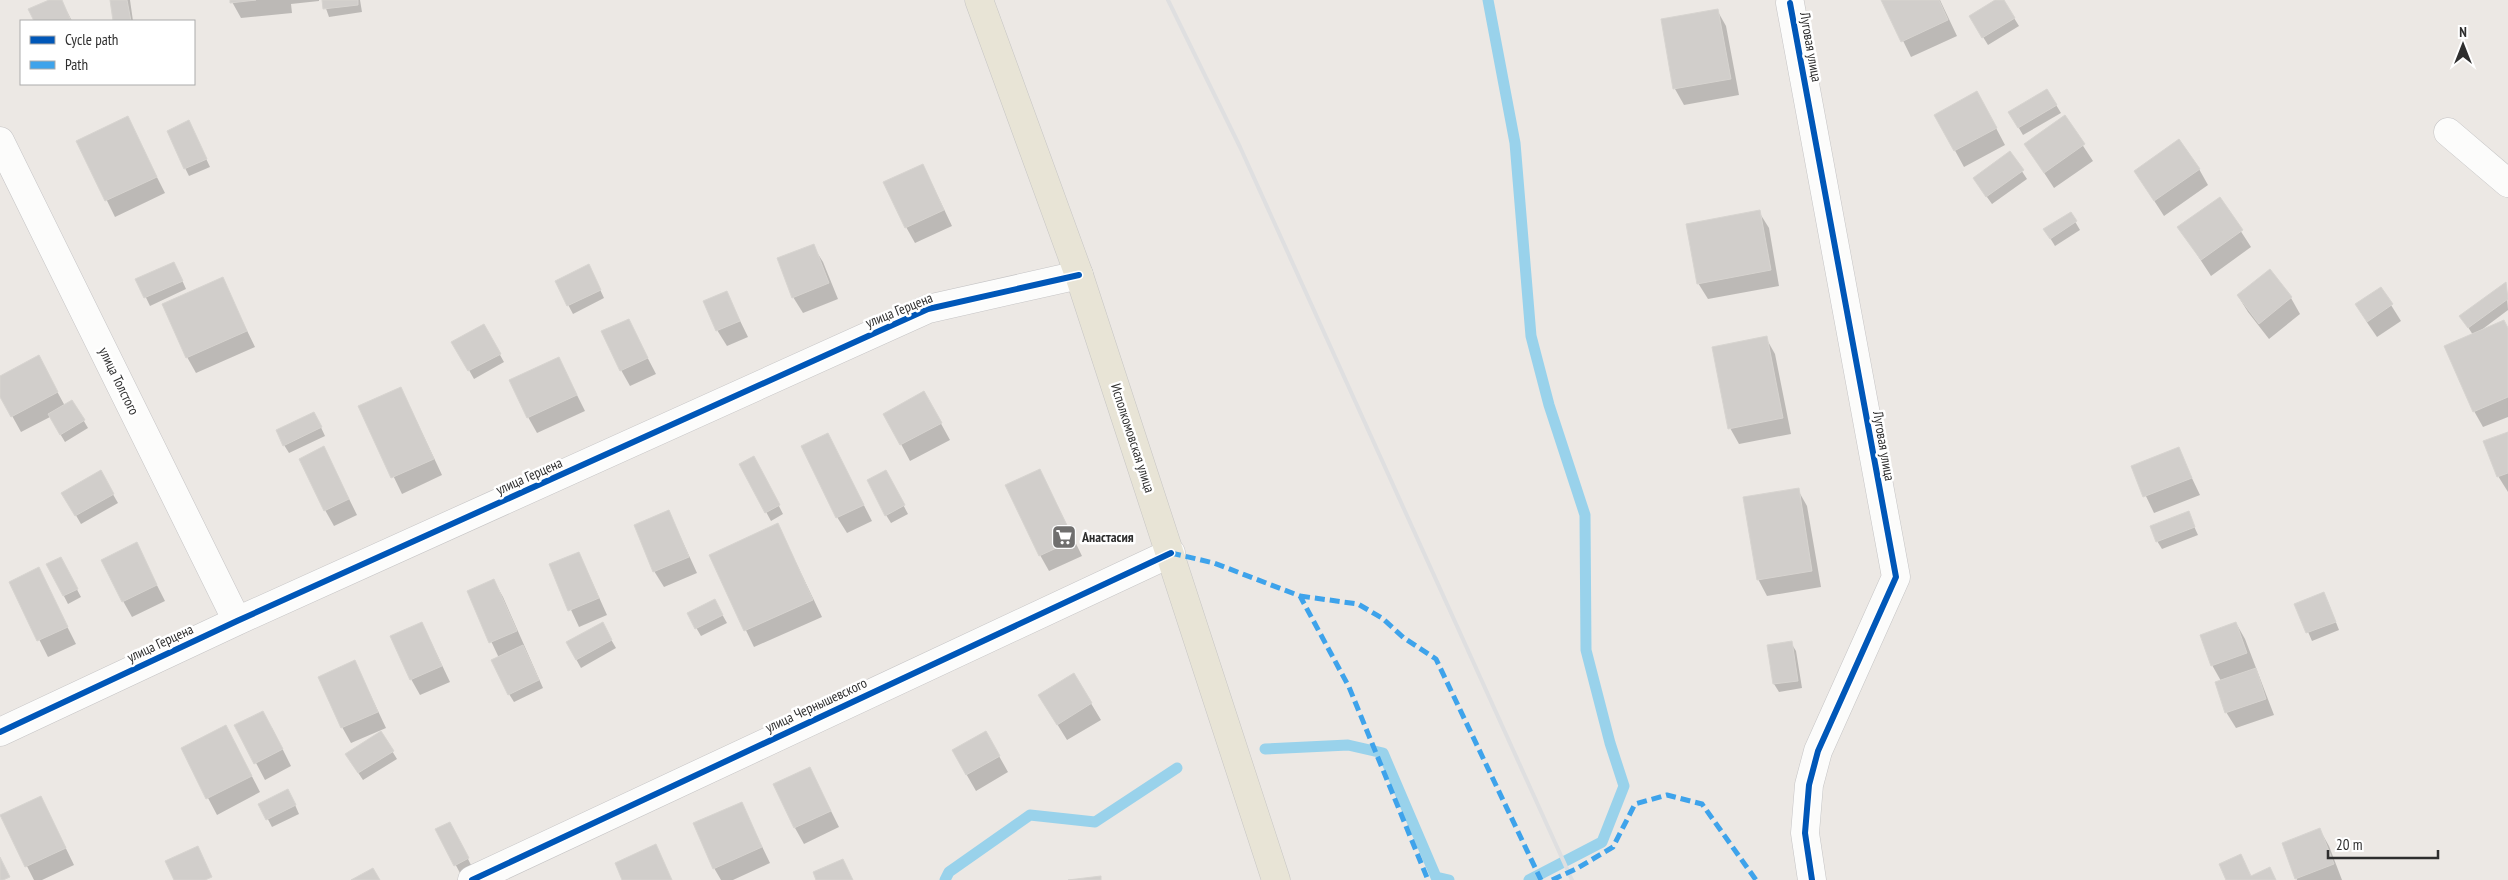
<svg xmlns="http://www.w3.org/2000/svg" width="2508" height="880" font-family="'PT Sans Narrow',sans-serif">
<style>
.shadow{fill:#0003}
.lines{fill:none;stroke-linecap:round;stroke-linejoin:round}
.stream{stroke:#99d2eb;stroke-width:11}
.building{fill:#d1cecb;stroke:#d7d4d0}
.street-casing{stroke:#c5c4c5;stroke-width:29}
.primary-casing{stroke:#c6c5c4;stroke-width:29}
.street{stroke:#fcfcfb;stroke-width:28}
.primary{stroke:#e8e4d6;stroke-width:28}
.rail{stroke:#dfdfe0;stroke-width:4}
.quiet{stroke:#3ea3eb;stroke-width:5;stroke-dasharray:10 5;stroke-linecap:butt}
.cycleway-casing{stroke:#fff;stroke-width:9}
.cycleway{stroke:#0057b8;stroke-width:6}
.labels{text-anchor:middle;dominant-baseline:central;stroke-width:5;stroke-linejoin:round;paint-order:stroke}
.street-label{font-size:14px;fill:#2e2e2e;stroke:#fff}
.poi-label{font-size:14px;font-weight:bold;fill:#2e2e2e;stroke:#fff;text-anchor:start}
</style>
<rect width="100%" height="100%" fill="#ece8e4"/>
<path class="shadow" d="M52,0H61L72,21H35L30,9Z
M112,0H130L133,21H115Z
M231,0H319V1L291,4L292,13L241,18Z
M323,0H360L362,12L329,17Z
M1883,0H1940L1957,36L1911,57Z
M1997,0H2003L2019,26L1988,45L1970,16Z
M1717,10L1726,26L1739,95L1684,105L1675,89L1662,20Z
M2047,90L2061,113L2023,135L2010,113Z
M1986,109L2005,145L1964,167L1936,116Z
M2064,117L2093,161L2054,188L2025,144Z
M127,118L165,193L115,217L78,142Z
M189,122L210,167L189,176L185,168Z
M2010,153L2027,179L1992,204L1979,186Z
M923,165L952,226L915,243L906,227Z
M2199,169L2208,185L2164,216L2135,171Z
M2220,199L2251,247L2211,276L2179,227Z
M1759,212L1769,228L1779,286L1708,299L1698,283Z
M2070,213L2080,230L2055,246L2050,238Z
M813,246L823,262L838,299L803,313L793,297Z
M178,271L186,289L150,306L137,279Z
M593,274L604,298L573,314L556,282Z
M222,279L255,347L196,373L187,357Z
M2506,283L2508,310L2480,331L2508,329V417L2483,427L2474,411L2473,335L2461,316Z
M2381,289L2401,321L2377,337L2366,321Z
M726,292L748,337L727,346L717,330Z
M2238,296L2291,298L2300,314L2269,339L2248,312Z
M628,320L656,374L630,386L621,370Z
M483,325L504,362L474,379L453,342Z
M1766,338L1775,354L1791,434L1739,444L1730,428Z
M559,359L585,411L537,433L528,417Z
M47,373L65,406L72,401L88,428L65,442L50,417L21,432L0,394V378Z
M401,388L442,475L402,494L360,407Z
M933,409L950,440L910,461L885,414Z
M318,421L325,436L289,453L284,445Z
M2508,433V492L2498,476Z
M828,435L872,521L847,533L837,517Z
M324,448L357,515L334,526L325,510Z
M2178,449L2200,495L2154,513L2132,467Z
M740,464L758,465L783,514L771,521Z
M1040,470L1082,556L1049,571L1040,555Z
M100,472L118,503L81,524L63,493Z
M890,480L908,514L891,523L886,515Z
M1798,490L1807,506L1821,587L1767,596L1758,579Z
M669,512L697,573L664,587L654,571Z
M2188,513L2198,535L2162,549L2157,541Z
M778,525L822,617L754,647L710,556Z
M136,544L165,601L132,617L123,601Z
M579,553L607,615L579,627L550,565Z
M48,565L65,567L81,597L68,604Z
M38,569L76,644L48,657L10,582Z
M494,581L503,597L543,688L514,702L509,694L499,658L468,592Z
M714,600L727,623L701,636L688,614Z
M2328,602L2339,630L2312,641L2296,604Z
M422,623L450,682L420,695L411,679Z
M2236,623L2245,639L2274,715L2236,728L2226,712L2221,681L2212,665Z
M602,624L616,648L581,668L567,643Z
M1791,643L1796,651L1802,688L1779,692L1774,684L1768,646Z
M355,662L386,728L351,743L342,727Z
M1074,675L1101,720L1067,740L1049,711Z
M236,725L272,728L291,766L265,780Z
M381,733L397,759L363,780L351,762Z
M986,733L1008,772L976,791L953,751Z
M235,743L260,792L217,815L182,749Z
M810,769L839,827L804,844L795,828Z
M41,797L74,865L42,880H34L1,815Z
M292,798L299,814L272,827L260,804Z
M741,803L770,863L733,880H721L714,868Z
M437,830L454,831L472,867L460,873Z
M2320,830L2329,846L2342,880H2297L2296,878Z"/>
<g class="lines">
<path class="stream" d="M1488,0L1515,143L1531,336L1549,405L1585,515L1586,650L1610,743L1624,786L1602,842L1529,880
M1265,749L1348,745L1383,753L1436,877L1449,880
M945,880L949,872L1030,815L1095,822L1177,768"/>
</g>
<path class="building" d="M49,0H62L71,21H34L28,9Z
M110,0H127L131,21H113Z
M230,0H256L230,3Z
M322,0H358V5L323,9Z
M1881,0H1939L1948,20L1901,42Z
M1995,0H2004L2015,18L1982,38L1969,16Z
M1718,9L1731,79L1673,89L1661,19Z
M2047,89L2057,105L2018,128L2008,112Z
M1977,91L1997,128L1954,151L1934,115Z
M2065,115L2085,144L2044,173L2024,144Z
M128,116L157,177L105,201L76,141Z
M189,120L207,159L184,169L167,131Z
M2179,139L2200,169L2154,201L2134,171Z
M2010,151L2024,170L1986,197L1973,178Z
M923,164L944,210L905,228L883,182Z
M2220,197L2243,230L2201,260L2177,227Z
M1760,210L1771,270L1697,284L1686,224Z
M2071,212L2077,221L2050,239L2043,229Z
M814,244L829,283L792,298L777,258Z
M174,262L183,281L144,298L135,279Z
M589,264L601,290L567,306L555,281Z
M2270,269L2292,297L2259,324L2237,295Z
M223,277L247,331L186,358L162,304Z
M2506,282L2508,299L2468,328L2459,316Z
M2381,287L2393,304L2367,322L2355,304Z
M727,291L740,321L716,331L703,301Z
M629,319L648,358L620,371L601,331Z
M2504,320L2508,328V397L2473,412L2444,346Z
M484,324L501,354L468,371L451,342Z
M1767,336L1783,418L1728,429L1712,347Z
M39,355L58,392L11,417L0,397V376Z
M559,357L577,395L527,418L509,380Z
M401,387L434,459L391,478L358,406Z
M924,391L942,423L900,445L883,414Z
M72,400L85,420L60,435L48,414Z
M314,412L322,427L283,446L276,430Z
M2508,432V473L2497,477L2483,441Z
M828,433L864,505L836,518L801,446Z
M324,446L349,499L324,511L299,459Z
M2179,447L2192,478L2143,497L2131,466Z
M754,456L780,505L765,513L739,464Z
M1040,469L1074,540L1039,556L1005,485Z
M101,470L114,494L75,516L61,493Z
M886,470L905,505L885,516L867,480Z
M1799,488L1812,571L1757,580L1743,497Z
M669,510L689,557L653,572L634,525Z
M2189,511L2195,527L2156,542L2150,526Z
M778,523L813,600L744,631L709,555Z
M137,542L157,585L122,602L101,560Z
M579,552L599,598L568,611L549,564Z
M61,557L78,589L63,596L46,564Z
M39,567L68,627L37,641L9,582Z
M494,579L517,631L489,643L467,591Z
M2324,592L2336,622L2306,633L2294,604Z
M715,599L723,615L695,629L687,613Z
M422,622L442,666L410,680L390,636Z
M603,622L612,640L576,660L566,642Z
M2236,622L2247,653L2211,666L2200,635Z
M1792,641L1798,681L1773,684L1767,645Z
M523,645L539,680L508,695L491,660Z
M355,660L378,712L341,728L318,677Z
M2256,668L2266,699L2225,713L2215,682Z
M1074,673L1092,703L1057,725L1038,695Z
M263,711L283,749L254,764L234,725Z
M226,725L252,776L206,799L181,748Z
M381,731L394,751L358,773L345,754Z
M986,731L1000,756L966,775L952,750Z
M810,767L831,811L794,828L773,784Z
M288,789L296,805L266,820L258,804Z
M41,796L66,848L25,867L0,815Z
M742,802L762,847L713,869L693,823Z
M450,822L469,858L454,866L435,829Z
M2320,828L2334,864L2295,879L2282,843Z
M656,844L672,880H622L615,863Z
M198,846L212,877L205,880H174L165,861Z
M2241,854L2251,876L2270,867L2276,880H2226L2219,864Z
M0,857L10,877L3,880H0Z
M843,859L853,880H816L813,872Z
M373,868L380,880H351Z
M1101,876V880H1068Z"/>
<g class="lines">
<defs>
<path id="street" d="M1790,3L1896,577L1818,751L1809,785L1805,833L1812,880
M2448,132L2508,183
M0,141L237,621
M0,732L237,621L928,309L1079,275
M472,880L1171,553"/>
<path id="primary" d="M979,0L1079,275L1276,880"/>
</defs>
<use href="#street" class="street-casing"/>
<use href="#primary" class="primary-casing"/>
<use href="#street" class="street"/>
<use href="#primary" class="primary"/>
<path class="rail" d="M1168,0L1240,147L1572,880"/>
<path class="quiet" d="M1171,553L1214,563L1300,596L1349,687L1428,880
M1300,596L1358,604L1382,618L1404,638L1436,659L1541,880
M1552,880L1576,869L1613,847L1635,804L1667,795L1702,804L1756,880"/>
<defs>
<path id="cycleway" d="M1790,3L1896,577L1818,751L1809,785L1805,833L1812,880
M0,732L237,621L928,309L1079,275
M472,880L1171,553"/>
</defs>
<use href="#cycleway" class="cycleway-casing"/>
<use href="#cycleway" class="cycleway"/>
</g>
<defs>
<symbol id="supermarket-square" viewBox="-11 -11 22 22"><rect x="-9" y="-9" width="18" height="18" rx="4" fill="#706f6e" stroke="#fff"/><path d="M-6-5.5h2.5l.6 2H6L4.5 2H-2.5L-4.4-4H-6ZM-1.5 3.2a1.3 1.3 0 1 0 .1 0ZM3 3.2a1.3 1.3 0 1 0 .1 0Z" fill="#fff"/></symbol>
</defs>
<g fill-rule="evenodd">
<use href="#supermarket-square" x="1050" y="523" width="28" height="28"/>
</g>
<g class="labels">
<g class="street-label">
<text transform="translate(1811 47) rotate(80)">Луговая улица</text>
<text transform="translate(899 310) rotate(-22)">улица Герцена</text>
<text transform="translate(119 381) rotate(64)">улица Толстого</text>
<text transform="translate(1133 438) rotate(72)">Исполкомовская улица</text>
<text transform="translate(1884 446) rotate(80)">Луговая улица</text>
<text transform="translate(529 476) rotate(-24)">улица Герцена</text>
<text transform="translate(160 643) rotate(-25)">улица Герцена</text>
<text transform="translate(816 705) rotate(-25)">улица Чернышевского</text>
</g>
<g class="poi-label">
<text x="1082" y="537">Анастасия</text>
</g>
</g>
<rect x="20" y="20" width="175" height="65" fill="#ffffff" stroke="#ababab"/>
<rect x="30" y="36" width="25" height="8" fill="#0057b8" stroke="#ababab"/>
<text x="65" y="45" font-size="15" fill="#2e2e2e">Cycle path</text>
<rect x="30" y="61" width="25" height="8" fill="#3ea3eb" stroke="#ababab"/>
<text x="65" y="70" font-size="15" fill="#2e2e2e">Path</text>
<g transform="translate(2463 45)" stroke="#ffffff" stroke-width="4" paint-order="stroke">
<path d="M0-4L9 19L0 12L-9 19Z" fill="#2e2e2e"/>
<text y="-8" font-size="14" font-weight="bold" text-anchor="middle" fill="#2e2e2e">N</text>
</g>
<path d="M2328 850v8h110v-8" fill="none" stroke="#2e2e2e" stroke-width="2.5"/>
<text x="2336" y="850" font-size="15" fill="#2e2e2e" stroke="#ffffff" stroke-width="4" paint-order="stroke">20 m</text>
</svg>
